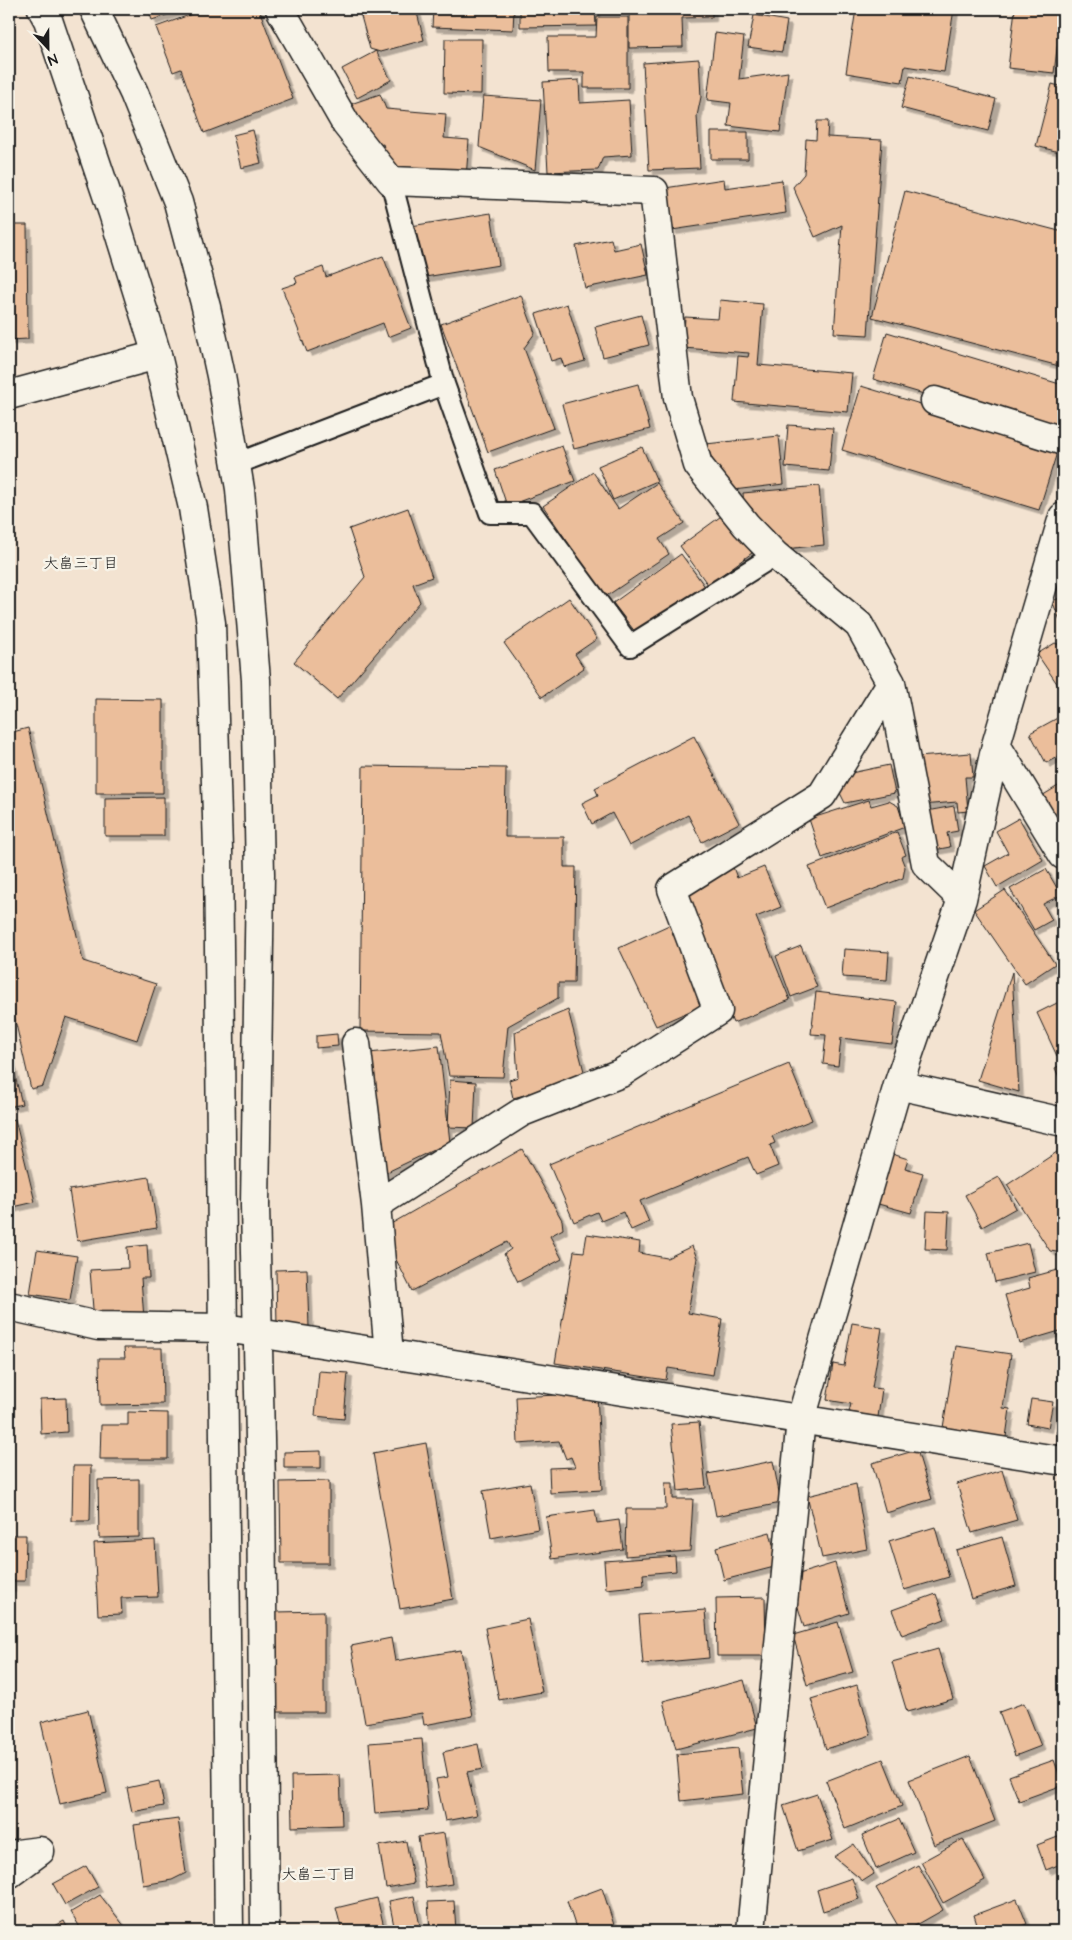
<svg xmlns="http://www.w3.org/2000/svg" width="1072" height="1940" font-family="'Architects Daughter','Klee One',sans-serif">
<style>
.building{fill:#ebbe9b;stroke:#1c1c1c;filter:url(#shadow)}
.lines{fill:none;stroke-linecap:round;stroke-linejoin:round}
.service-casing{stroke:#1c1c1c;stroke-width:24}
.minor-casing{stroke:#1c1c1c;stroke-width:31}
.tertiary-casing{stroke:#1c1c1c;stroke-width:31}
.service{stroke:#f7f3e8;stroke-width:20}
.minor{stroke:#f7f3e8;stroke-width:28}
.tertiary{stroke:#f7f3e8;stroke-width:28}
.labels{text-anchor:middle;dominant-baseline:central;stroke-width:5;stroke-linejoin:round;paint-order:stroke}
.neighbourhood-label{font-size:15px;fill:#1c1c1c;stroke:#f7f3e8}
</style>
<defs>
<filter id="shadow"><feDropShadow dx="4.5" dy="4.5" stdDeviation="0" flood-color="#0004"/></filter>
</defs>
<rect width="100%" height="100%" fill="#f3e3d1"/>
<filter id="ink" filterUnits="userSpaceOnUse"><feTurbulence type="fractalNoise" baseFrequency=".02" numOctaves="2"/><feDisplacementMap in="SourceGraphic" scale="10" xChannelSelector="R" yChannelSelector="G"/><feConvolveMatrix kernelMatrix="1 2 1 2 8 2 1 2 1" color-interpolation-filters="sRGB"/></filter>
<g filter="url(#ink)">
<path class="building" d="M148,9H184L152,20Z
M206,9H259L293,99L204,133L181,69L173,72L156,27Z
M359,9H416L424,40L380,52L370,49Z
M433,9H514L513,30L432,27Z
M520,9H595L596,26L520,27Z
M679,9H712V17L682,18L683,47L629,48V14L679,13Z
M856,9H954L944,72L905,66L902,82L846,73Z
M1015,9H1062L1054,73L1008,68Z
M754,15L787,21L782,52L748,47Z
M597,17H628V88H584V72H549L548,37H596Z
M715,33L744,37L739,79L788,72L780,132L728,126L731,103L707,100Z
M445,39H482L481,94L444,93Z
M376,51L391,80L357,98L342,69Z
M699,59L701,97L697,116L700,168L649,170L643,63Z
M910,76L996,99L988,131L901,108Z
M579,80L580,103L629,100L632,155L603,157L598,170L548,172L543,82Z
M1052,84L1063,87V153L1036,146Z
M380,94L386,109L446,114L444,138L469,140L466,178L391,172L383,144L372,147L342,107Z
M483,96L541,100L535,170L479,147Z
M817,121H828L827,137L882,140L868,335L834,333L842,225L815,237L793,187L804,174L806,139L816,140Z
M253,130L261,163L241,168L233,135Z
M711,132H748V159H711Z
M724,179L725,188L782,180L786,213L672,230L665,188Z
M905,191L1063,232V367L872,317Z
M491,213L499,265L419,278L411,226Z
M9,225H27L28,339L9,340Z
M611,239L614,250L641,244L648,275L585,288L576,246Z
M383,256L411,328L388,337L383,323L307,352L282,288L297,283L295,277L323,267L326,277Z
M521,295L535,333L524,348L554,428L488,452L441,324Z
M720,300L763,304L758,365L852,373L848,412L734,402L738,356L748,357L749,353L683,348L685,317L718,319Z
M567,304L585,361L564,367L561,358L551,361L536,314Z
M641,315L649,345L603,357L595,327Z
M887,332L1063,385V435L873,379Z
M638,384L650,429L574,449L562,404Z
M861,386L1059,446L1039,510L842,450Z
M788,425L833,428L829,471L785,467Z
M779,436L784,484L725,491L706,444Z
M562,446L575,481L507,506L495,470Z
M642,447L657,481L613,500L598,466Z
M593,472L618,509L657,483L684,523L659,539L669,554L605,597L543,506Z
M819,486L824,545L775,550L773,531L755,532L752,508L744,509L743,493Z
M408,508L432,577L413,584L420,602L337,699L294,662L365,577L349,529Z
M724,514L752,553L708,585L680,546Z
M681,554L706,588L639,637L613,603Z
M1063,597V627L1052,601Z
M569,598L597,639L575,654L584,668L542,697L504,643Z
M1055,643L1060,645L1063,643V686L1060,688L1037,654Z
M96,699L163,700V793H96Z
M1063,715V754L1046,763L1030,733Z
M28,728L83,961L156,984L137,1040L66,1017L43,1086L31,1089L9,994V733Z
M694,736L739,823L702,842L688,815L629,846L612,813L592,824L582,803L598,795L595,788Z
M971,753L973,777H965L968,811L958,812L957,802L921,805L917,757Z
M889,765L895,793L845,803L837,787L846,774Z
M363,766L506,768L505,837H564V867H576L574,983H558V998L508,1026L503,1077L449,1076L441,1032L360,1031Z
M1063,783V833L1040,797Z
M164,797V836H105V798Z
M869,800L871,806L889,801L898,806L905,827L822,858L809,819Z
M954,806L958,831L947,833L950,847L929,851L921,812Z
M1019,818L1043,860L997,887L985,866L1008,853L996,831Z
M897,832L906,855L901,857L905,867L903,878L825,908L809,867Z
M733,867L737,878L764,867L781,907L756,917L790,1000L733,1023L678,890Z
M1046,869L1061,895L1043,904L1052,920L1034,930L1010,889Z
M1005,890L1055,964L1025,984L974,910Z
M669,925L706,1004L656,1026L619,948Z
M801,946L817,987L791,997L776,956Z
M844,949L889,952L887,980L842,977Z
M1012,972L1019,1092L978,1080Z
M816,992L897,1002L892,1044L841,1038L838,1066L823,1064L826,1035L811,1034Z
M1063,1000V1053L1057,1056L1037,1013Z
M568,1010L586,1079L513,1098L509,1080L518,1077L515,1032Z
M337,1034L338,1046L316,1048V1036Z
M439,1046L450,1142L383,1174L369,1053Z
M9,1052L22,1104L9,1107Z
M789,1064L812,1120L772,1136L775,1143L770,1145L778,1166L756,1175L748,1157L640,1201L649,1222L631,1230L623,1212L601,1221L597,1212L574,1222L549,1164Z
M1063,1064V1086L1055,1068Z
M450,1080L476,1082L474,1128L448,1127Z
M15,1119L35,1202L9,1208V1121Z
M1063,1148V1253L1050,1251L1007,1185Z
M522,1149L562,1220L563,1229L550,1236L562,1259L518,1282L504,1254L511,1249L507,1242L412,1291L382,1232L389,1225Z
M886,1152L908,1159L905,1168L923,1173L911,1213L871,1202Z
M149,1177L157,1228L77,1241L69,1190Z
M999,1177L1016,1208L982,1227L965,1195Z
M927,1211L949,1212L947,1250L925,1249Z
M587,1234L640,1242L639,1253L667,1258L692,1246L697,1258L688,1313L722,1319L713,1375L668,1368L666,1380L555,1363L574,1251L584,1252Z
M1028,1243L1035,1272L995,1282L988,1253Z
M147,1245L149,1278H141L144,1319L94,1322L90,1270L128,1268L127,1247Z
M37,1250L77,1256L70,1300L30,1294Z
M307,1269L309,1327L277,1328L276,1270Z
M1057,1270L1063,1291V1330L1019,1343L1005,1295L1030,1288L1028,1278Z
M852,1323L882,1328L872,1388L882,1389L878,1417L849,1412L851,1404L827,1400L833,1364L844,1366Z
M956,1346L1011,1354L1003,1408L1010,1409L1005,1444L942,1434Z
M124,1348H162L163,1404L100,1405L99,1358H125Z
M319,1371L348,1373L344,1419L315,1416Z
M597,1393L602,1490L550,1493L549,1468L575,1467L571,1457L566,1459L559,1441L518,1444L516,1397Z
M1059,1396H1063V1447H1057Z
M66,1398L67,1432L41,1434L40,1399Z
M1031,1399L1053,1402L1048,1428L1027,1424Z
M128,1412L168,1413V1459H100L101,1425H128Z
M699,1422L706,1488L678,1491L671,1424Z
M426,1443L453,1599L400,1609L373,1453Z
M917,1450L932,1499L886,1513L872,1463Z
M321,1451V1468H284V1452Z
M773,1461L781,1503L716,1516L708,1474Z
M73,1466H91L90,1521H72Z
M1002,1470L1017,1520L972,1533L957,1484Z
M139,1479V1537L99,1538L98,1480Z
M329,1481V1563H281L280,1482Z
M530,1483L538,1529L491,1538L483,1491Z
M665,1483H673V1499H693L690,1551L625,1556L626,1509H666Z
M856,1484L867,1549L822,1558L807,1496Z
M1063,1498V1513L1059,1500Z
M595,1510L597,1523L619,1520L623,1549L552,1559L546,1517Z
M935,1527L949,1577L904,1590L889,1541Z
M770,1532L778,1566L724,1580L716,1547Z
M9,1535H26L25,1581H11V1588H9Z
M1002,1537L1016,1586L971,1599L956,1550Z
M155,1540L158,1597L121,1598L122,1614L98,1615L94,1543Z
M675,1556L676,1571L643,1574L644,1585L606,1589L604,1561Z
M835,1563L849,1613L804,1627L789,1577Z
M936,1594L945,1619L902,1635L892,1610Z
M765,1597L766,1656H717L716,1598Z
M705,1610L709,1658L643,1664L639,1615Z
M324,1611V1712H276V1612Z
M528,1619L542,1692L499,1700L485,1628Z
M838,1622L853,1672L807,1685L793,1635Z
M391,1638L395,1661L461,1650L473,1716L424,1725L422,1713L365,1723L351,1646Z
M938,1649L953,1699L907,1712L892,1662Z
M744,1680L757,1728L676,1749L663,1701Z
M857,1685L871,1735L826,1749L811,1699Z
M1024,1703L1041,1746L1015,1756L999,1712Z
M88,1710L107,1793L60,1804L41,1722Z
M422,1739L428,1810L375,1814L369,1743Z
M478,1744L483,1769L467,1772L477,1815L445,1821L436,1779L448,1777L443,1752Z
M738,1748L743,1794L681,1801L677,1754Z
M970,1756L995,1821L934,1845L909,1780Z
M883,1759L902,1806L845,1829L826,1781Z
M1054,1760L1063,1785L1019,1801L1009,1776Z
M340,1775L342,1825L292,1827L291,1776Z
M159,1781L164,1806L132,1812L127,1788Z
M817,1794L833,1840L798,1851L783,1805Z
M178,1819L186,1873L172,1880L143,1885L134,1825Z
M899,1819L914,1852L876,1869L862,1835Z
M444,1833L452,1884L426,1888L418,1837Z
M1063,1835V1863L1046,1870L1037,1845Z
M963,1839L985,1880L943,1903L921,1862Z
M406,1841L414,1883L386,1888L379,1846Z
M854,1844L874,1874L863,1881L834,1857Z
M918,1865L943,1910L906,1931H901L876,1888Z
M86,1866L98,1887L65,1905L53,1884Z
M852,1878L859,1899L823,1911L817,1890Z
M602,1888L616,1931H577L567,1901Z
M100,1895L125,1927L118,1931H82L71,1912Z
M414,1896L421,1931H395L389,1901Z
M377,1898L385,1931H342L336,1908Z
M1017,1899L1027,1924L1007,1931H979L974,1915Z
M454,1901L456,1931H430L428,1902Z
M64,1921L69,1931H46Z"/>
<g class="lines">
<defs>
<path id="service" d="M391,181L444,384L490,513H532L630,646L775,555
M236,464L444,384"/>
<path id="minor" d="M280,9L346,124L391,181L654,191L678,398L698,465L746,525L775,555L859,625L891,683L926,864L962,899
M9,395L157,355
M935,401L1063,441
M996,745L1063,855
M356,1043L376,1205L522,1112L621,1073L718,1011L672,889L822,795L891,683
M898,1085L1063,1122
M376,1205L389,1354
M9,1306L98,1326L224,1328L258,1333
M9,1855L40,1851L9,1874
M751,1931L801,1419L898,1085L962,899L996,745L1063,517"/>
<path id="tertiary" d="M42,9L48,20L113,213L157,355L193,508L211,623L218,849L229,1931
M94,9L134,93L178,202L206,307L221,376L240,489L256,680L260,875L255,1205L261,1486L265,1931
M258,1333L1063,1461"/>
</defs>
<use href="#service" class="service-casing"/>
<use href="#minor" class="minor-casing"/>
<use href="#tertiary" class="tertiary-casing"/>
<use href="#service" class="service"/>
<use href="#minor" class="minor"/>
<use href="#tertiary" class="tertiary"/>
</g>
</g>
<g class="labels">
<g class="neighbourhood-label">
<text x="81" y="563">大畠三丁目</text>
<text x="319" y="1874">大畠二丁目</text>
</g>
</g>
<rect width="1072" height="1940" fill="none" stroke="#f7f3e8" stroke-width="30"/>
<rect x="15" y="15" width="1042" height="1910" fill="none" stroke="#1c1c1c" stroke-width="2" filter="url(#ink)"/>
<g transform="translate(48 48) rotate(158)" stroke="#f7f3e8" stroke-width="4" paint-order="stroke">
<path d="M0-4L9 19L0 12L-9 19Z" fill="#1c1c1c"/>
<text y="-8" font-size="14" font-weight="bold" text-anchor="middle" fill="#1c1c1c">N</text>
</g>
</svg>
